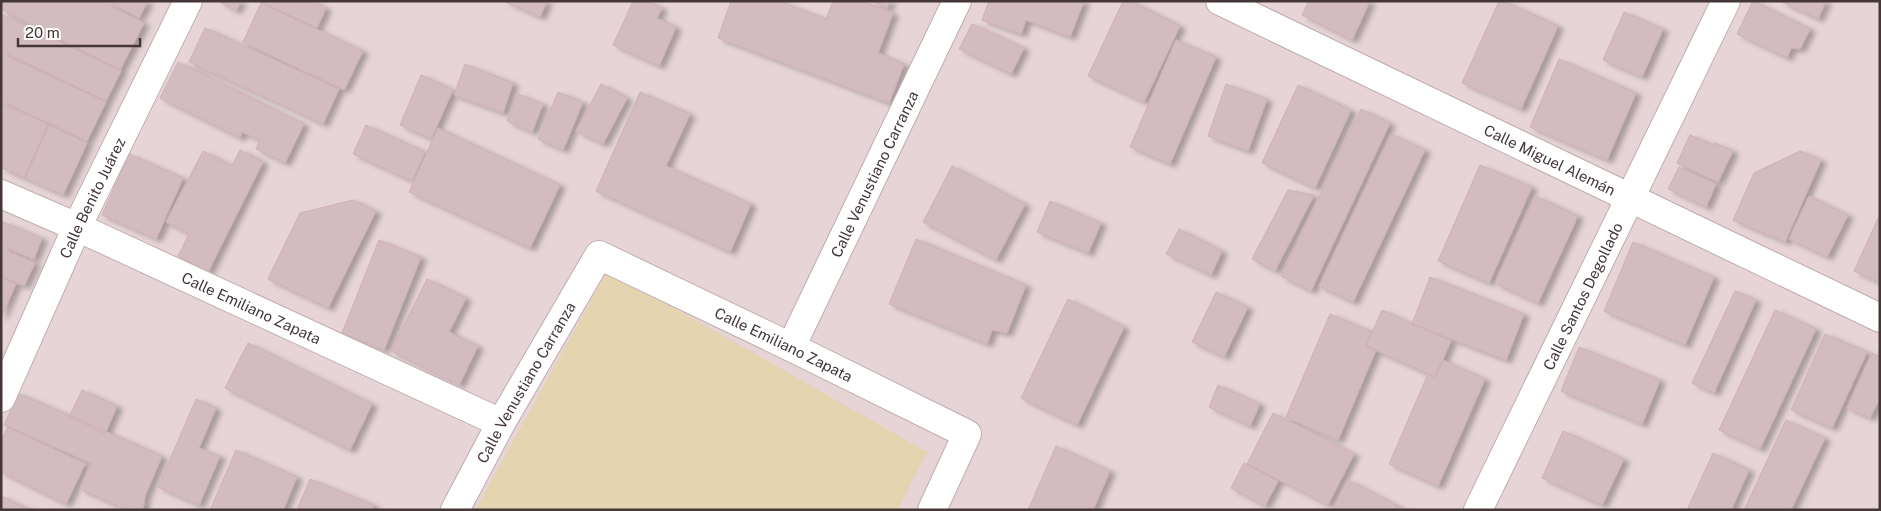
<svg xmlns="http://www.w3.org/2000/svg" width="1881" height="511" font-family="'Public Sans',sans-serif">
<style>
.residential{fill:#e6d4d6}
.green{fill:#e5d4b0}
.building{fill:#d3bcc0;stroke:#ceb0b5;filter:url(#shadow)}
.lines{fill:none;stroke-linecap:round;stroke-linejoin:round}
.minor-casing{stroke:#c0acaf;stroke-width:30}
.minor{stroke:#fff;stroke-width:28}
.labels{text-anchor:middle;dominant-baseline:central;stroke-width:5;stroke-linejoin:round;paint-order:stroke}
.street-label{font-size:15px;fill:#453638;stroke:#fff}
</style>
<defs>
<filter id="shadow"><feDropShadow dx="5.5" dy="3" stdDeviation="2.5" flood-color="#0004"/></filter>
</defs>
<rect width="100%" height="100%" fill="#f2e6e7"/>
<path class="residential" d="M1,1H1880V510H1Z"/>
<path class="green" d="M608,270L927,452L898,510H475Z"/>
<path class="building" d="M1,1H101L144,23L120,70L1,9Z
M107,1H148L139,18Z
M218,1H241L236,11Z
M259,1H312L326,8L317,28Z
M504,1H547L540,17Z
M633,1H647L662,8L657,18L676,27L659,66L613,45Z
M731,1H779L826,19L833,1H862L893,13L878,53L904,64L889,103L718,38Z
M872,1H891L887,8Z
M989,1H1084L1070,37L1026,20L1021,34L982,20Z
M1123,1H1130L1180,26L1144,102L1088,76Z
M1309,1H1370L1352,40L1302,15Z
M1499,1H1503L1558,26L1521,109L1462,83Z
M1753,1L1810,29L1800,49L1791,48L1787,58L1737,34Z
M1780,1H1826L1818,19Z
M261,3L363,51L344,90L243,42Z
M1624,12L1663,29L1642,77L1603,60Z
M1,14L121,71L106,101L1,51Z
M972,24L1024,48L1011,74L959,49Z
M205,28L339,89L323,124L189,62Z
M1176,40L1216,57L1170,164L1130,147Z
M1,53L106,102L87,141L1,101Z
M1559,59L1636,93L1607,160L1530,127Z
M178,62L304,124L285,163L256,149L260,140L242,132L240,138L160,98Z
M465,64L513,83L503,113L454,95Z
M421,75L453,90L431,139L400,125Z
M601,84L627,98L603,144L576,131Z
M1226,84L1267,99L1248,151L1208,136Z
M1298,85L1351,110L1315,188L1262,163Z
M558,92L583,102L563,150L538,139Z
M640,92L690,114L666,166L751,204L730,252L596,191Z
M518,94L543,104L532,132L507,121Z
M1,103L48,124L24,178L1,167Z
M1361,109L1390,123L1311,291L1281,276Z
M49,125L87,143L63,195L25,178Z
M366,125L425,152L412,181L353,154Z
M438,128L560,185L530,248L409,192Z
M1391,134L1425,150L1353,302L1319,286Z
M1690,135L1713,145L1715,143L1733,151L1718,182L1677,163Z
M240,150L263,162L208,272L178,256L189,234L166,222L203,151L232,166Z
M1800,151L1821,160L1785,242L1733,220L1754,173Z
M129,154L183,178L156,239L102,215Z
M1480,165L1532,187L1489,283L1438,261Z
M952,166L1025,204L996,260L923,222Z
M1679,167L1716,184L1706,207L1668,189Z
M1288,190L1314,195L1275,271L1252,259Z
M1535,196L1578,216L1538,303L1495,283Z
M1809,196L1848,215L1827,257L1789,239Z
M353,200L376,211L328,308L268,279L300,213Z
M1050,201L1101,223L1088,253L1037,232Z
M1880,214V283L1854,271Z
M3,222L42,238L34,259L1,246Z
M1179,229L1222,251L1211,275L1166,254Z
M916,239L1026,285L1007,333L992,330L987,344L889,304Z
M379,240L421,257L384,350L342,333Z
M1633,242L1714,277L1685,345L1604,311Z
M1,248L35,263L24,286L1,276Z
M1,277L16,284L1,317Z
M1430,277L1524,314L1506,360L1412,324Z
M427,279L466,298L449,332L478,346L459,385L391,351Z
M1735,291L1756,300L1714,393L1692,383Z
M1216,292L1248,307L1224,357L1192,342Z
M1068,299L1124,327L1077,425L1021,398Z
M1382,310L1451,341L1435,377L1366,346Z
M1775,310L1816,329L1760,449L1719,430Z
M1330,314L1372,332L1366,346L1376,350L1338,440L1286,417Z
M1825,334L1867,352L1832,428L1791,410Z
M248,343L372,404L350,450L225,388Z
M1579,347L1660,380L1642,424L1561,391Z
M1872,353L1880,357V398L1870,418L1847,408Z
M1443,360L1485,379L1438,486L1389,464L1428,374L1435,377Z
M1218,385L1260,404L1250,426L1209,407Z
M82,390L117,406L105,434L69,417Z
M18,393L162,456L145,496L143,510H127L80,489L91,463L4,425Z
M196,399L216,408L199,448L220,456L199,505L158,487Z
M1273,413L1354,454L1328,505L1247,464Z
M1786,420L1825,438L1791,510H1744Z
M8,427L85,464L66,504L1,472V440Z
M1563,431L1624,459L1602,505L1542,478Z
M1056,446L1110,471L1093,510H1028Z
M236,450L297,477L283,510H210Z
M1713,453L1749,470L1731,510H1687Z
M1244,463L1278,481L1265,506L1231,488Z
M310,479L374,505L372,510H297Z
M1348,480L1405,510H1332Z
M1,496L30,510H1Z"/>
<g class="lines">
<defs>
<g id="minor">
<path id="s1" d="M1220,1L1880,318"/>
<path id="s2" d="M1,194L77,227L501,423"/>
<path id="s3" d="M791,347L957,1"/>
<path id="s4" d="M1,398L77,227L188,1"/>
<path id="s5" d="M455,510L501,423L599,255L791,347L967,434L932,510"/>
<path id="s6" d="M1478,510L1726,1"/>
</g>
</defs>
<use href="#minor" class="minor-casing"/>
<use href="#minor" class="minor"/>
</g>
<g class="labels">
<g class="street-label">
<text stroke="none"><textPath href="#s1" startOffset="366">Calle Miguel Alemán</textPath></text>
<text stroke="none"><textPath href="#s3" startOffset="192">Calle Venustiano Carranza</textPath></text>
<text stroke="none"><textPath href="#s4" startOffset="220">Calle Benito Juárez</textPath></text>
<text stroke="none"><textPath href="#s6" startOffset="238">Calle Santos Degollado</textPath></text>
<text stroke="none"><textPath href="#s2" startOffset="275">Calle Emiliano Zapata</textPath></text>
<text stroke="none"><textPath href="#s5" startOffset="498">Calle Emiliano Zapata</textPath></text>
<text stroke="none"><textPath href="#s5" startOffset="146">Calle Venustiano Carranza</textPath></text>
</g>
</g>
<rect width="1881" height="511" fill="none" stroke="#453638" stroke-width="5"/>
<path d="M18 38v8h122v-8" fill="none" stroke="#453638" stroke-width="2.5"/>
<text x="25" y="38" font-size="15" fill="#453638" stroke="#ffffff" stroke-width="4" paint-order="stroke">20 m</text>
</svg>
